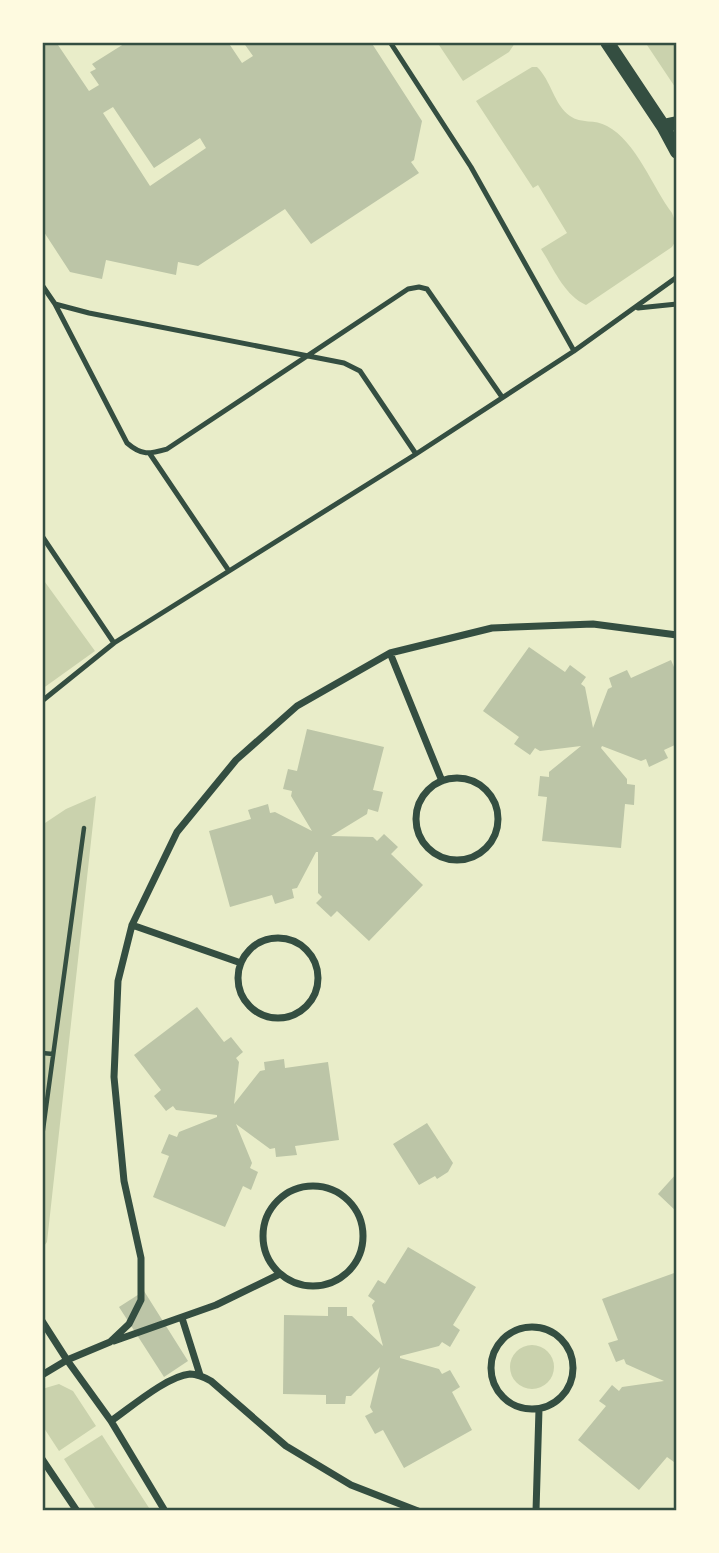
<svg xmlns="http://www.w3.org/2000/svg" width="719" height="1553" font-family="Helvetica,sans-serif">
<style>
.green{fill:#cad2ad}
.building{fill:#bcc5a7;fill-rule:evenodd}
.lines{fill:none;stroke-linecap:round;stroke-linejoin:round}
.path{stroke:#344e41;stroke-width:4.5}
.service{stroke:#344e41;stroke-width:5}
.minor{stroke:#344e41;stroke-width:7}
.secondary{stroke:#344e41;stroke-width:14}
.neatline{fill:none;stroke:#344e41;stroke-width:2.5}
</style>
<rect width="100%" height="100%" fill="#e9edc9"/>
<path class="green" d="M437,42H515V43L509,52L463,81Z
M645,42H677V90Z
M532,67H537C551,80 554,105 570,116C581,124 595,119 607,126C636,141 653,188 672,213C677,225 680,236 672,247L586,305C564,295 554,269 541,249L567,233L538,185L533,188L476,101Z
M42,578L95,651L42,689Z
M96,796L47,1242L42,1249V825L66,809Z
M510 1367a22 22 0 1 1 44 0a22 22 0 1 1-44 0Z
M59,1384L73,1391L96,1426L59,1451L42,1425V1389Z
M102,1435L151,1511H97L64,1459Z"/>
<path class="building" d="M42,42H56L89,91L99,85L90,72L96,69L92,64L127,42H228L242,63L253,56L243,42H371L422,121L414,160L411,162L419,173L311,244L285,209L198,266L178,262L176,275L106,260L102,279L70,272L42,229ZM113,107L154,168L200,138L206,148L150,186L103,113Z
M529,647L565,672L570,665L586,677L581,684L585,687L593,728L608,689L612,687L609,678L627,670L631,678L671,660L677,674V744L664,750L668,758L649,767L646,759L641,761L602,746L601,748L627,779V784L635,785L634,805L625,804L621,848L542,841L547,797L538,796L540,776L549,777V772L581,746L540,751L535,748L530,755L514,744L519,737L483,711Z
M307,729L384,747L373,790L383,792L378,812L368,809L367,814L331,836L373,837L377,841L384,834L398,847L391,854L423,885L369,941L337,911L331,917L316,903L322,897L318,893V852H316L297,888L292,889L294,898L275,904L272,895L230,907L209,831L251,819L248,810L268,804L270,813L275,812L312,831L291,796L292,791L283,789L288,769L297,771Z
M197,1007L224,1042L231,1037L243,1052L236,1058L239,1062L234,1104L260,1071L265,1070L264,1062L284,1059L285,1068L328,1062L339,1140L295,1146L297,1155L276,1157L275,1148L270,1149L236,1124L252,1163L250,1168L258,1172L251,1190L243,1186L225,1227L153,1197L169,1156L161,1153L169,1134L177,1137L179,1132L217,1117V1115L176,1110L173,1106L166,1111L154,1096L161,1090L134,1055Z
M427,1123L453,1163L448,1172L437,1179L435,1176L419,1185L393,1144Z
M677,1173V1212L658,1194Z
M408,1247L476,1287L453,1325L460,1330L450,1347L442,1342L439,1346L400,1356V1358L439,1369L442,1374L450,1370L460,1387L452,1392L472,1430L404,1468L383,1430L375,1434L365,1416L373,1412L370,1407L380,1367L351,1396H346L345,1404H326V1395L283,1394L284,1315L328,1316V1307H347V1316H352L383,1346L372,1305L375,1301L368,1296L378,1280L385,1284Z
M677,1272V1458L674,1462L667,1457L639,1490L578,1440L606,1406L599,1401L612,1385L619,1391L622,1387L664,1381L626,1364L624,1359L616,1362L608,1343L618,1340L602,1299Z
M144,1291L188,1361L164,1377L119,1307Z"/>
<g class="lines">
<path class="path" d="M42,1053L53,1054
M42,1137L84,828"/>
<path class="service" d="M390,42L471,167L574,351
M42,285L55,304L89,313L344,363L360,371L416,454
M55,304L127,443C142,456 149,454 167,449L408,289L419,287L427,289L502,397
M638,308L677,304
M150,454L229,571
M42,536L114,643L416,454L574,351L677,277
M42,701L114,643"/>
<path class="minor" d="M390,653L442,781
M416 819a41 41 0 1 1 82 0a41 41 0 1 1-82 0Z
M132,925L241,963
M238 978a40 40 0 1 1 80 0a40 40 0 1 1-80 0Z
M263 1236a50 50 0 1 1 100 0a50 50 0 1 1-100 0Z
M182,1318L200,1375
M42,1321L67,1360L110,1342L129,1324L141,1300V1258L124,1181L114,1077L118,981L132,925L177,832L236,760L297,706L390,653L492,628L593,624L677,635
M491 1368a41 41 0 1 1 82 0a41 41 0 1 1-82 0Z
M114,1341L216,1305L280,1274
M42,1375L67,1360L111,1421L165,1511
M111,1421C130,1408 167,1376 190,1374C198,1374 204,1377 211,1381L286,1446L351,1485L418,1511
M42,1459L77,1511
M536,1511L539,1409"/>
<path class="secondary" d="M607,42L663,126L677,152
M663,126L677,123"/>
</g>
<rect width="719" height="1553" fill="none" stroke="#fefae0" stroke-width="88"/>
<rect x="44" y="44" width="631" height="1465" class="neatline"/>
</svg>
